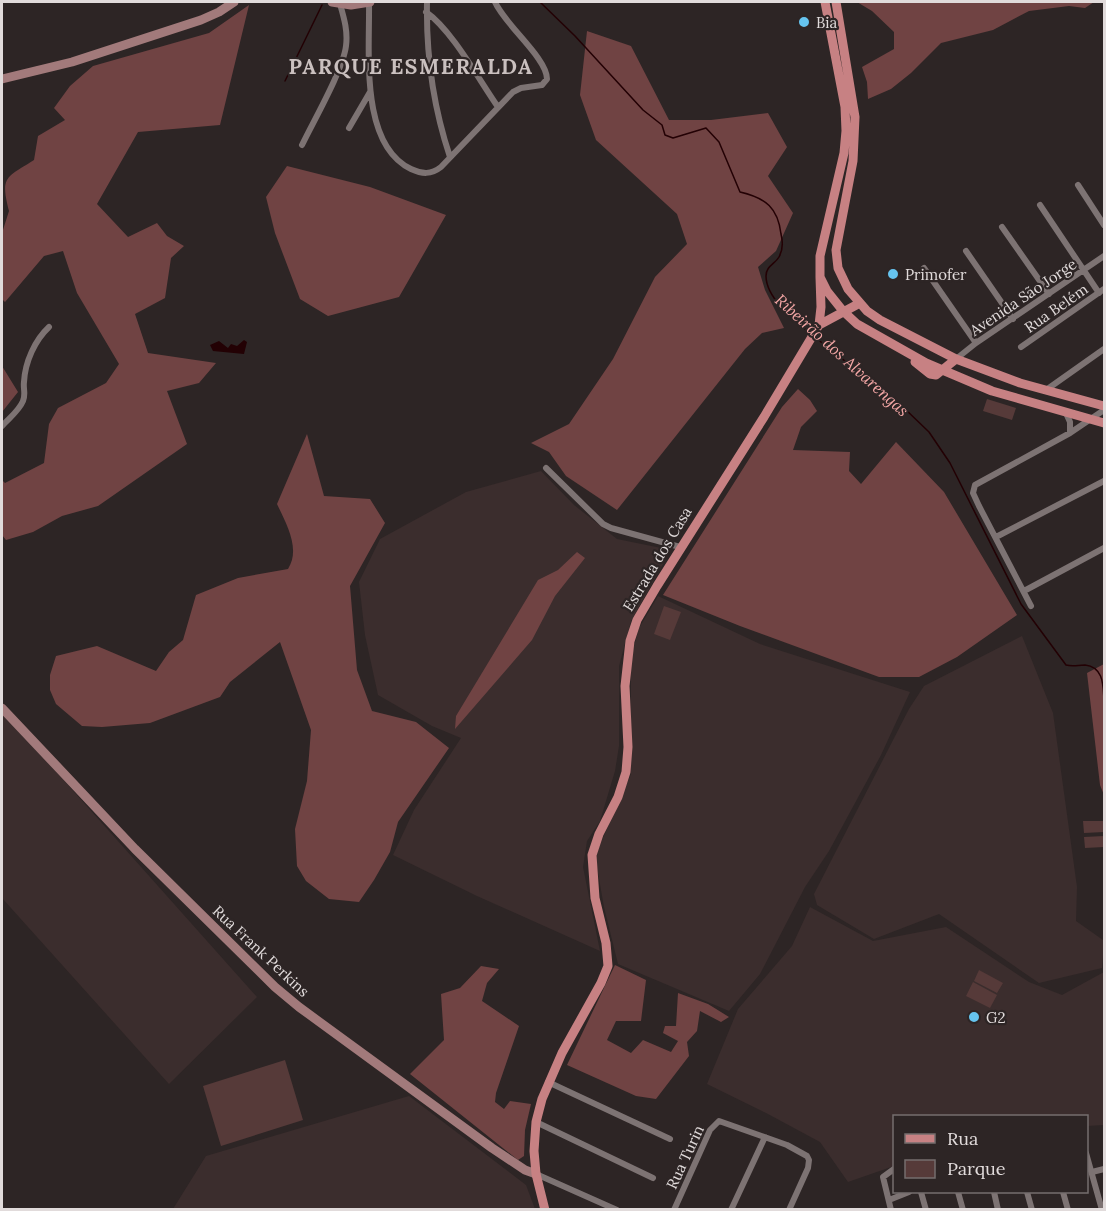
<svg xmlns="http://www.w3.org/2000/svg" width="1106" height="1211" font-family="Lora,serif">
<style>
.built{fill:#3b2d2d}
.green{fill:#563a39}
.forest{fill:#704343}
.water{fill:#230104}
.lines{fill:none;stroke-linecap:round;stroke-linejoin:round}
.stream{stroke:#230104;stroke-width:1.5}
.street{stroke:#7d7373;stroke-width:6}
.secondary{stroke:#a27a7b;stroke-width:9}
.primary{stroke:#c78183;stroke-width:9}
.poi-dot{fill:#66c4ef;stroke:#2d2525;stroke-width:2}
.labels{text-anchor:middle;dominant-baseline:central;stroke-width:4.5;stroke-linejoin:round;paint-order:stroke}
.poi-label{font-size:15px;fill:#e1dbdb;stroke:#2d2525;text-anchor:start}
.street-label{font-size:15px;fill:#e1dbdb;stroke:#2d2525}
.water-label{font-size:16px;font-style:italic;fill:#f5a7a6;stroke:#2d2525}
.district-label{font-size:21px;font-weight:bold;letter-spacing:1.5px;fill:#cac0bf;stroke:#2d2525}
</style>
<rect width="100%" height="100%" fill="#2d2525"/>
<path class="built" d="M541,471L574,505L617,539L671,550L631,621L619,666V746L615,771L600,821L587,841L583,867L600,951L477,896L393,855L414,810L461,738L432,726L378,695L365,635L359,582L380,539L466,492Z
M658,596L760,644L910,692L881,755L829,851L805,887L760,974L729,1011L618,964L604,907L595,856L631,774V657L639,628Z
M1022,636L1053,713L1077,887L1076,921L1103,940L1104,945L1102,968L1039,983L939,914L874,939L817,905L814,894L909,709L924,686Z
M2,714L19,730L257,997L169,1084L2,898Z
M810,907L873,941L946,927L1029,982L1062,995L1104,972V1125L1087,1126L1086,1116H894V1166L848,1182L820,1142L768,1114L707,1084L738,1009L792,946Z
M409,1096L526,1185L535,1209H173L206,1156Z"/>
<path class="green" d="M987,399L1016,408L1012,420L983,411Z
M664,606L681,612L670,640L654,634Z
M1083,821H1104V832L1084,833Z
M1104,836V847L1085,848L1084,837Z
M979,970L1003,983L997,993L974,981Z
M973,982L997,995L990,1008L966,996Z
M285,1060L303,1120L221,1146L203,1086Z"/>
<path class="forest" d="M857,2H1094L1085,8L1069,6L1029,11L993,30L941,43L911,73L891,89L868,99L867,82L862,67L894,49V32L872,11Z
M249,5L220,125L138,132L97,204L128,237L157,223L167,236L184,246L171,258L165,298L135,314L148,353L216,363L199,383L167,391L187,444L98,506L62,516L33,532L6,540L2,535V480L5,483L44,463L49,424L58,408L106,383L119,364L77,293L63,251L44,256L5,302L2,299V233L9,211C0,176 6,178 34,160L38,136L65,120L54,108L70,86L93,66L209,33Z
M587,31L631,46L669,120H711L768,113L787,147L768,176L793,213L776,251L758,267L765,290L784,328L762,333L745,349L617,510L566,476L549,452L531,443L569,424L613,359L655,277L687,244L677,214L596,140L580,95Z
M287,166L370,187L446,215L399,297L328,316L300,299L275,233L266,197Z
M2,366L18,392L2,412Z
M798,389L810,400L817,411L801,427L793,450L850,452L849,471L861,484L896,442L944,492L1017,615L957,657L919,677H879L740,626L663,595L782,407Z
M307,434L324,496L370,499L385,523L350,586L357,670L372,711L416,722L449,748L398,822L390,852L374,880L359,902L329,899L306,881L297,866L295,829L307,781L311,730L280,642L230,682L220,697L150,723L102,727L82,726L56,704L50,690V675L56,656L97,646L156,671L169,652L183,640L196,595L238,578L288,569C301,549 286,523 277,504Z
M577,552L585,558L555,596L532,640L455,729L456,716L538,580L558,570Z
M1104,664V795L1100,785L1087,673Z
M615,965L646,980L641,1021H616L607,1040L631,1053L643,1040L671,1052L678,1041L663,1033L665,1026H676L678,993L708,1004L729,1017L721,1022L700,1011L697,1031L687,1042L689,1056L656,1099L636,1096L567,1065Z
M481,966L499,969L487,983L482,1001L519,1026L496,1093L495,1102L504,1109L510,1101L531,1104L525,1130L524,1156L518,1160L410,1074L444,1040L441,994L460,988Z"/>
<path class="water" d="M244,340L247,342L244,354L213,351L210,345L219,341L228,348L231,344L237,346Z"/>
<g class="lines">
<path class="stream" d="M540,2L575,36L643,110L662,125L665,135L673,138L706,128L719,142L740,192C766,198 778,208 781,234C783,242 783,250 779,257C775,264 766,266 766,276C766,298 794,320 810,333
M285,81L322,5
M816,338L904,408L929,432L950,463L1021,604L1066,665C1073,667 1078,665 1085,665C1104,667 1103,686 1104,700"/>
<path class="street" d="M369,2C370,50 359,144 411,169C422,174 431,175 441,167L513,92L521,88L542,85L547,79C547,58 505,25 495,2
M427,2C426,56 433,106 450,157
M426,12C452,30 479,80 498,107
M349,128L370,92
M302,145C314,120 343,70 346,46C348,31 344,18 340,4
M1078,185L1104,225
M1040,205L1099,293
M1002,227L1049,294
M966,251L1013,319
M924,268L976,343
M1021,347L1104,289
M956,359L976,343L1104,256
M1046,390L1104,349
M1066,413L1070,422V433
M2,426C9,418 19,411 23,401C26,394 23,389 24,382C25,362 35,340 49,327
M546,468L603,524L611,528L680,547
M996,537L1104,481
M1024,591L1104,548
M1031,606L979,506L973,493L975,485L1070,433L1104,410
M548,1082L670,1139
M536,1122L653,1178
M1086,1153L1102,1210
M1092,1172L1104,1169
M536,1174L617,1210
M921,1192L926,1210
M958,1192L963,1210
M994,1192L998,1210
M1027,1192L1032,1210
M1063,1192L1068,1210
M889,1200L909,1192
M674,1210L710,1130L719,1121L787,1145L807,1156L809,1160L808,1168L789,1210
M731,1210L765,1137
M891,1210L883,1177L894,1169"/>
<path class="secondary" d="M332,2L351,5L370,2
M2,79L72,62L201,20L219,12L234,2
M2,708L135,849L275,987L299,1007L492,1148L525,1170L536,1174"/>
<path class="primary" d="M825,2L845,107L846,131L844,153L820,256V277L827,291L843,311L857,324L926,363L992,391L1104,423
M836,2L855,117L853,161L836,250L838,268L848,289L867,311L880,320L956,359L1020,383L1104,406
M819,325L860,303
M915,362L930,374L936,375L956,359
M545,1210L536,1174L534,1151L536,1122L542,1099L562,1053L601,983L608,966L606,943L595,898L592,855L599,834L618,797L626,772L628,747L625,686L630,641L637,620L657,586L764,417L819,325L821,307L820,277"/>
</g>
<g class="poi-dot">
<circle cx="804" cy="22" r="6"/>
<circle cx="893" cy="274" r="6"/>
<circle cx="974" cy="1017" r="6"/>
</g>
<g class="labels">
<g class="poi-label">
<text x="816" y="22">Bia</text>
<text x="905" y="274">Primofer</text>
<text x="986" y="1017">G2</text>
</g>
<g class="street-label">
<text transform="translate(1023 297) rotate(-34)">Avenida São Jorge</text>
<text transform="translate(1056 308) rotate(-35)">Rua Belém</text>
<text transform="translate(657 559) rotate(-59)">Estrada dos Casa</text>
<text transform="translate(261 951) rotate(43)">Rua Frank Perkins</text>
<text transform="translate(685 1157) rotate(-65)">Rua Turin</text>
</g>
<g class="water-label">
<text transform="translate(842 355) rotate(42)">Ribeirão dos Alvarengas</text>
</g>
<g class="district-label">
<text x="411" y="66">PARQUE ESMERALDA</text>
</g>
</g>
<rect width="1106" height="1211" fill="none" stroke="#e1dbdb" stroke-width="6"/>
<rect x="893" y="1115" width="195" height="78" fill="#2d2525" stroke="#756e6e" stroke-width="1.5"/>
<rect x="905" y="1134" width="30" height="9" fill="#c78183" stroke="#756e6e" stroke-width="1.5"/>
<text x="947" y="1145" font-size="18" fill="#e1dbdb">Rua</text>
<rect x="905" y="1160" width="30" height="18" fill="#563a39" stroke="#756e6e" stroke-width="1.5"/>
<text x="947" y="1175" font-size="18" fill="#e1dbdb">Parque</text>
</svg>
